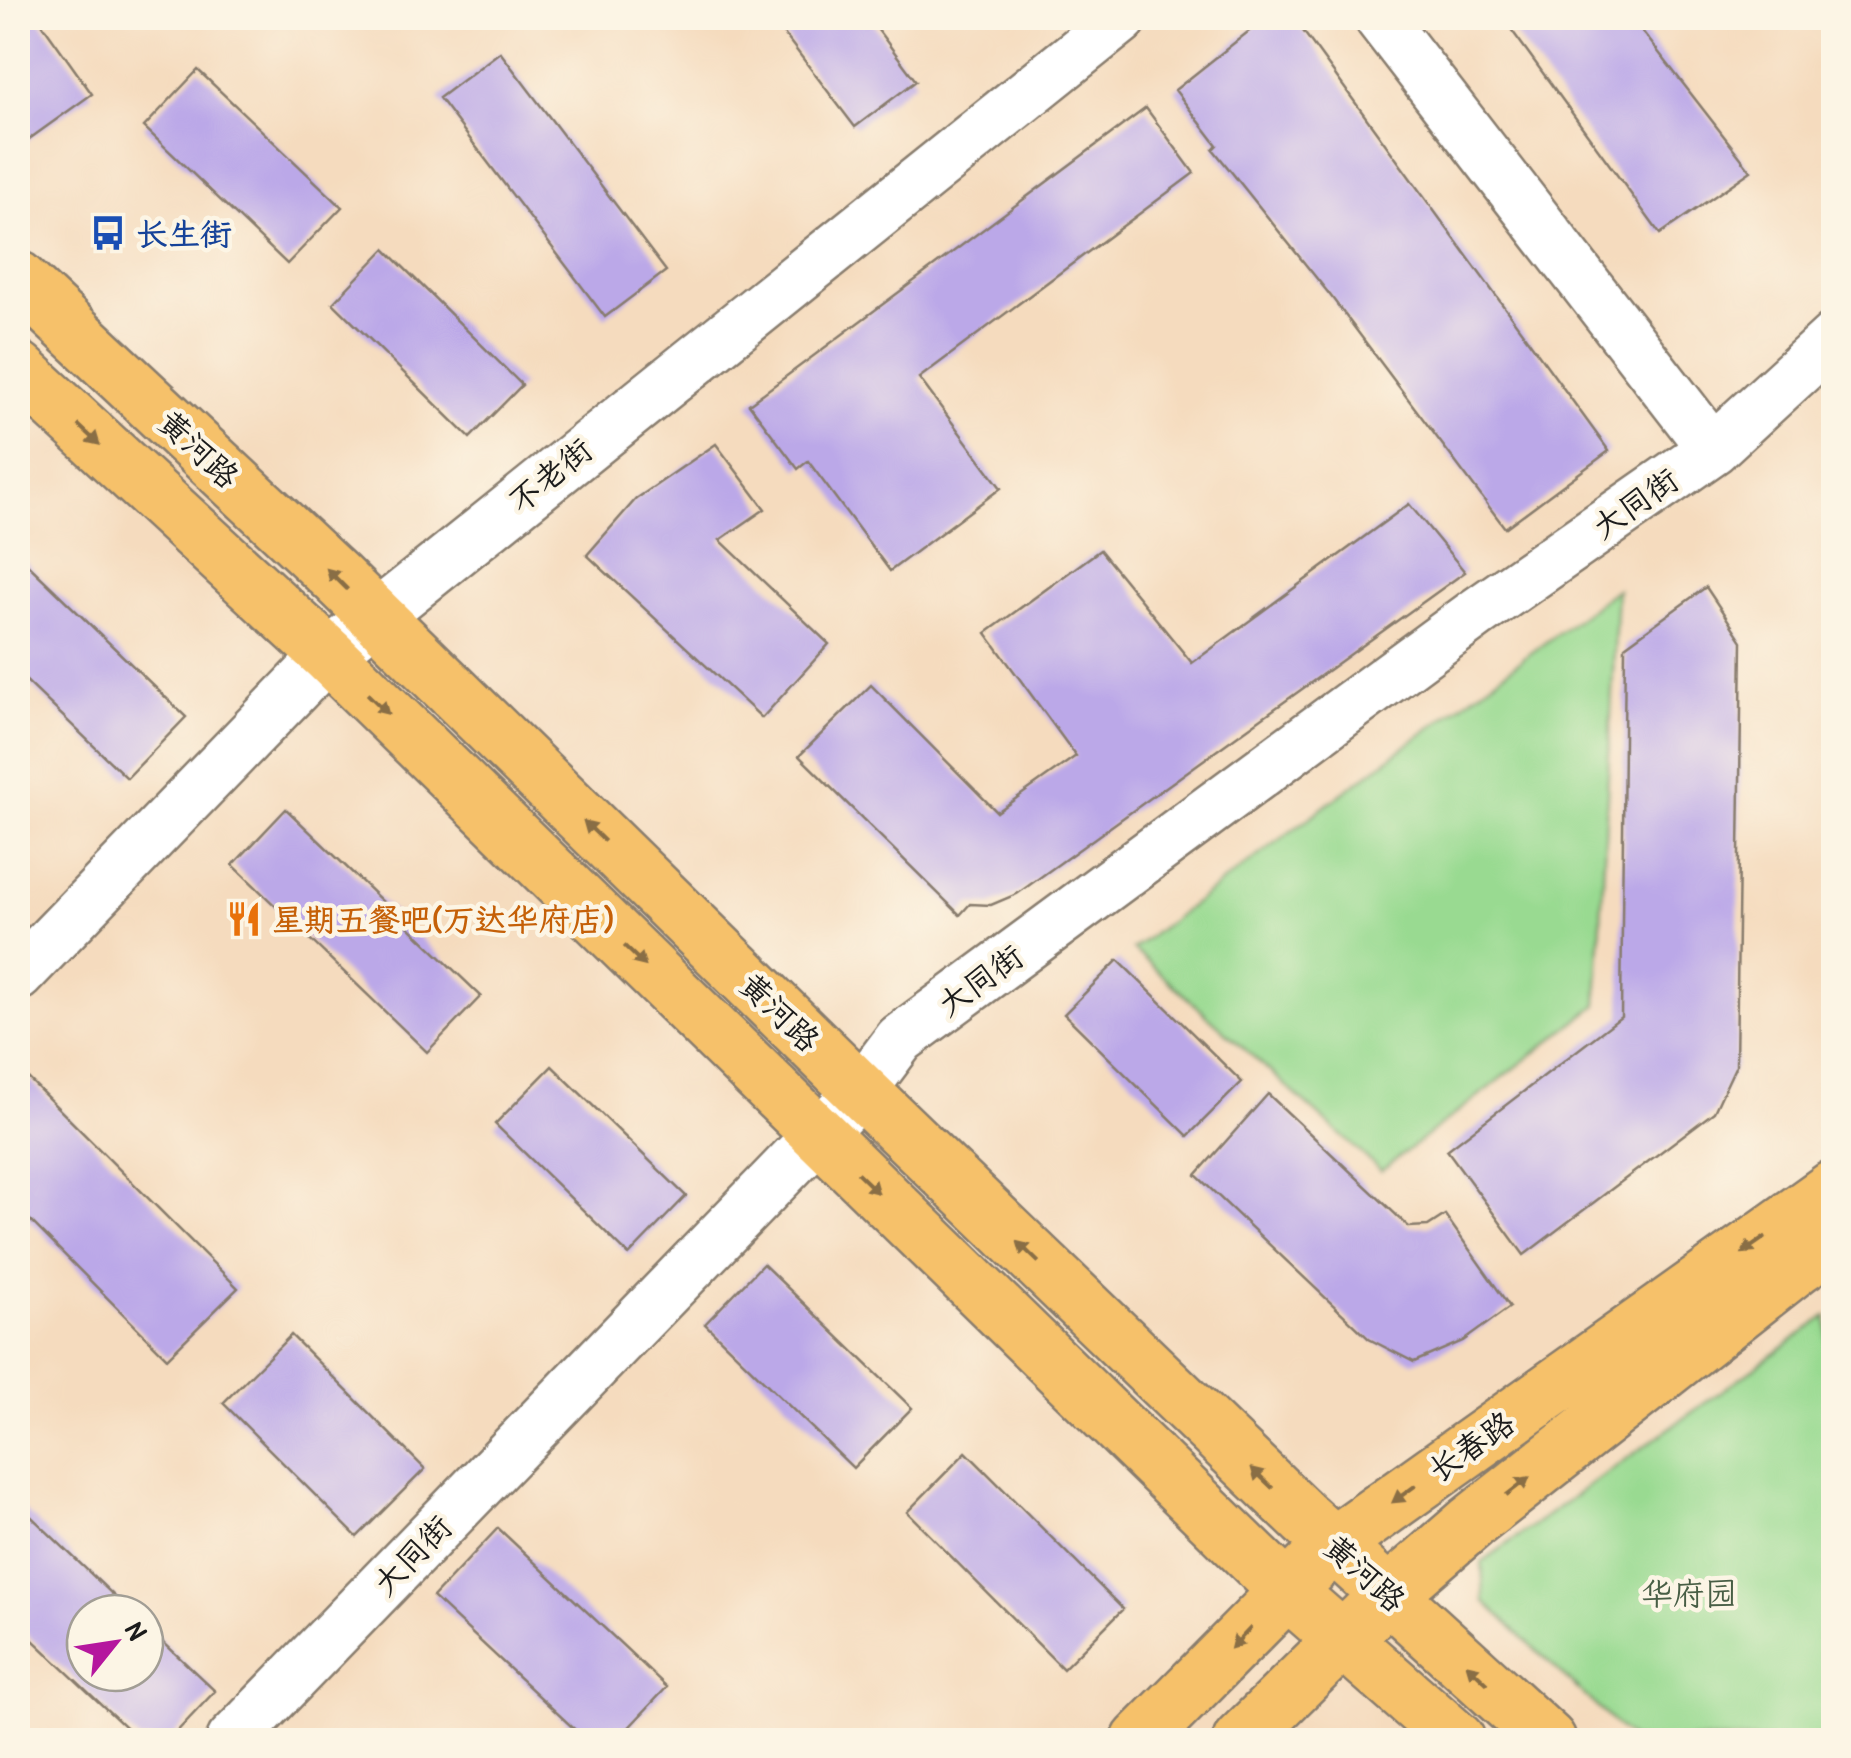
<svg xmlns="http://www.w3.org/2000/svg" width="1851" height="1758" font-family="'Patrick Hand','LXGW WenKai TC',sans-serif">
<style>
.green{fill:#99da91;stroke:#5a7b56;stroke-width:2.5}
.building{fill:#bba8e8}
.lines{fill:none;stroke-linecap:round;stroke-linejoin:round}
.minor-casing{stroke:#887c6d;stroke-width:55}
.major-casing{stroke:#887c6d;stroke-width:60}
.minor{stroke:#fff;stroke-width:50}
.major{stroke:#f6c16b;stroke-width:55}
.oneway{fill:#896e44}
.labels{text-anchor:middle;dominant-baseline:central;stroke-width:9;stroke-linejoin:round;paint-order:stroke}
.transit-label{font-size:32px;font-weight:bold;fill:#164399;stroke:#fcf5e5;text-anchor:start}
.street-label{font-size:32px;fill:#1c1c1c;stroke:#fcf5e5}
.food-label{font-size:32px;font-weight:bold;fill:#c56008;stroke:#fcf5e5;text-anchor:start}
.park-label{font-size:32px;fill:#485e45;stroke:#fcf5e5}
</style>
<rect width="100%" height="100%" fill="#fcf5e5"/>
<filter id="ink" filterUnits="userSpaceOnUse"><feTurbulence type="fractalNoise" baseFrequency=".01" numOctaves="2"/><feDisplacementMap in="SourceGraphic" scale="20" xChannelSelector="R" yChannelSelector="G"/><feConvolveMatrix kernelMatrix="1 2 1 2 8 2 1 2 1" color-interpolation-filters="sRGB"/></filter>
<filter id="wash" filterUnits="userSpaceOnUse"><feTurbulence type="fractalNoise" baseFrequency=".0048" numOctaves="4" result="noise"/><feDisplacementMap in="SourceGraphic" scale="40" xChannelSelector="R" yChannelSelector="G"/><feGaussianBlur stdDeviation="2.25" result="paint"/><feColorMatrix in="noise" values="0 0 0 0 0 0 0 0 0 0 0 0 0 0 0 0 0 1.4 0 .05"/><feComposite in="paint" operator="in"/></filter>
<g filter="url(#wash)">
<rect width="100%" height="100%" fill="#f5dbbe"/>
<path class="green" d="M1617,589L1597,1005L1381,1171L1133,949Z
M1827,1316L1833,1566V1740H1632L1484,1601L1482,1562Z"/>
<g id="blocks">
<path class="building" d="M18,18H38L92,94L18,147Z
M772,18H869L916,81L855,127Z
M1506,18H1632L1751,171L1660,234L1505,21Z
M1258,24H1298L1609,451L1505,528L1330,295L1213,149L1217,145L1175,90Z
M500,52L666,271L605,317L439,98Z
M198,70L342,207L287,264L144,127Z
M1146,108L1194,173L919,378L1001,488L890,571L808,461L798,469L749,404Z
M385,249L522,385L470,438L333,303Z
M716,444L765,509L720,540L829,644L762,718L587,555L636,499Z
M1409,504L1465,572L1017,894L991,905L970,904L960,915L799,756L871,685L997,812L1076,756L986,633L1100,550L1192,663Z
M18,555L186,717L127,778L18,673Z
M1706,587L1742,641L1736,1065L1714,1112L1524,1255L1447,1150L1621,1017L1625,646Z
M286,809L481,996L427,1052L233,865Z
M1118,960L1242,1082L1188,1136L1064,1014Z
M552,1066L686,1196L629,1255L495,1124Z
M21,1071L238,1288L167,1358L18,1208V1075Z
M1268,1094L1409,1227L1428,1226L1445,1215L1510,1307L1463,1341L1414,1362L1369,1339L1196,1175Z
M763,1264L912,1408L853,1468L705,1324Z
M291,1335L425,1469L357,1537L223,1403Z
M966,1452L1123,1609L1063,1669L907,1512Z
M18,1504L132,1613H85V1673H145V1625L215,1691L169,1740H139L18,1626Z
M498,1528L667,1687L617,1740H586L433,1597Z"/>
</g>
</g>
<g filter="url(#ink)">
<use href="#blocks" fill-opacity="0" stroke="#887c6d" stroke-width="2.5"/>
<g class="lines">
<defs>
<path id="minor" d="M1380,18L1713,449
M18,975L328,655L1122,18
M232,1740L861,1091L900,1039L1477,613L1713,449L1834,338"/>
<path id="major" d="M18,279L337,578L861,1091L1305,1519L1548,1740
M18,369L328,655L1286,1590L1457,1740
M1140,1740L1334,1544L1834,1188
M1241,1740L1390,1593L1472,1522L1799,1265L1834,1241"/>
</defs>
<use href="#minor" class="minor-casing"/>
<use href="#major" class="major-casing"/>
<use href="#minor" class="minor"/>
<use href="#major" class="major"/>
</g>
<defs><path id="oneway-solid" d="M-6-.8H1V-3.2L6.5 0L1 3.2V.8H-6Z" transform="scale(2.5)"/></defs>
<g class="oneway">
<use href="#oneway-solid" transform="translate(89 435) rotate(43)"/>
<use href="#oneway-solid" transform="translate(337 579) rotate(-135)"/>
<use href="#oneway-solid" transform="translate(378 704) rotate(44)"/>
<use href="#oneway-solid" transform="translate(594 831) rotate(-136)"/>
<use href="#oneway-solid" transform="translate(635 956) rotate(44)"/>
<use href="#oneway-solid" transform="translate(868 1183) rotate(44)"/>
<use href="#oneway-solid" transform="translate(1754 1245) rotate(145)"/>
<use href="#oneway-solid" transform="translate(1028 1252) rotate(-136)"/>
<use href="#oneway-solid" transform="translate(1262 1478) rotate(-136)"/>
<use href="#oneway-solid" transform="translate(1518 1486) rotate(-38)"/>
<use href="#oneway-solid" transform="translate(1404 1494) rotate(144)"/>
<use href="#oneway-solid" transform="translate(1241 1638) rotate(134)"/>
<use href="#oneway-solid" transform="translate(1477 1674) rotate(-137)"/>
</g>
</g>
<defs>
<symbol id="bus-bare" viewBox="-9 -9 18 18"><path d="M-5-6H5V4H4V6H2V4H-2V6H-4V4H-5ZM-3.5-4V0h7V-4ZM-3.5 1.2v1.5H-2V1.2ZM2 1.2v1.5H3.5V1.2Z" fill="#1a4fb4" stroke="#fcf5e5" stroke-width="2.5" paint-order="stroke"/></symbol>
<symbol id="restaurant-bare" viewBox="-9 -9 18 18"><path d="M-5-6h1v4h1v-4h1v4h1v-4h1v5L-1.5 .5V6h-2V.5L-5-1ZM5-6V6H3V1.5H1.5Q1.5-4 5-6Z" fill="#e8710a" stroke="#fcf5e5" stroke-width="2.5" paint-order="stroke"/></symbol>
</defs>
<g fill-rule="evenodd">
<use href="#bus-bare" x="83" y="208" width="50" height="50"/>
<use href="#restaurant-bare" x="219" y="894" width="50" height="50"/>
</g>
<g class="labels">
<g class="transit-label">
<text x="136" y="233">长生街</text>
</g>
<g class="street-label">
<text transform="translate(199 449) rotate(43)">黄河路</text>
<text transform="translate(550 475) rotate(-39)">不老街</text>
<text transform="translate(1635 503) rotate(-35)">大同街</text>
<text transform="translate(980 980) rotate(-36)">大同街</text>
<text transform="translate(780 1012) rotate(44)">黄河路</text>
<text transform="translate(1471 1446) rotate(-35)">长春路</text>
<text transform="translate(412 1555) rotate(-46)">大同街</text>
<text transform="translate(1365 1573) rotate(42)">黄河路</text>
</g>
<g class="food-label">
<text x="272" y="919">星期五餐吧(万达华府店)</text>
</g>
<g class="park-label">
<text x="1689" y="1593">华府园</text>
</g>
</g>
<rect width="1851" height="1758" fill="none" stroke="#fcf5e5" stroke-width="60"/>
<g transform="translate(115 1643) rotate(60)"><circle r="48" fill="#fcf5e5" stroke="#a29e95" stroke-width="2.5"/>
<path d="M0-8L18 38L0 25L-18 38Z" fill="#b5179e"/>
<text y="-15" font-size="28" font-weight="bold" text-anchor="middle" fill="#1c1c1c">N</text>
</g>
</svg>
